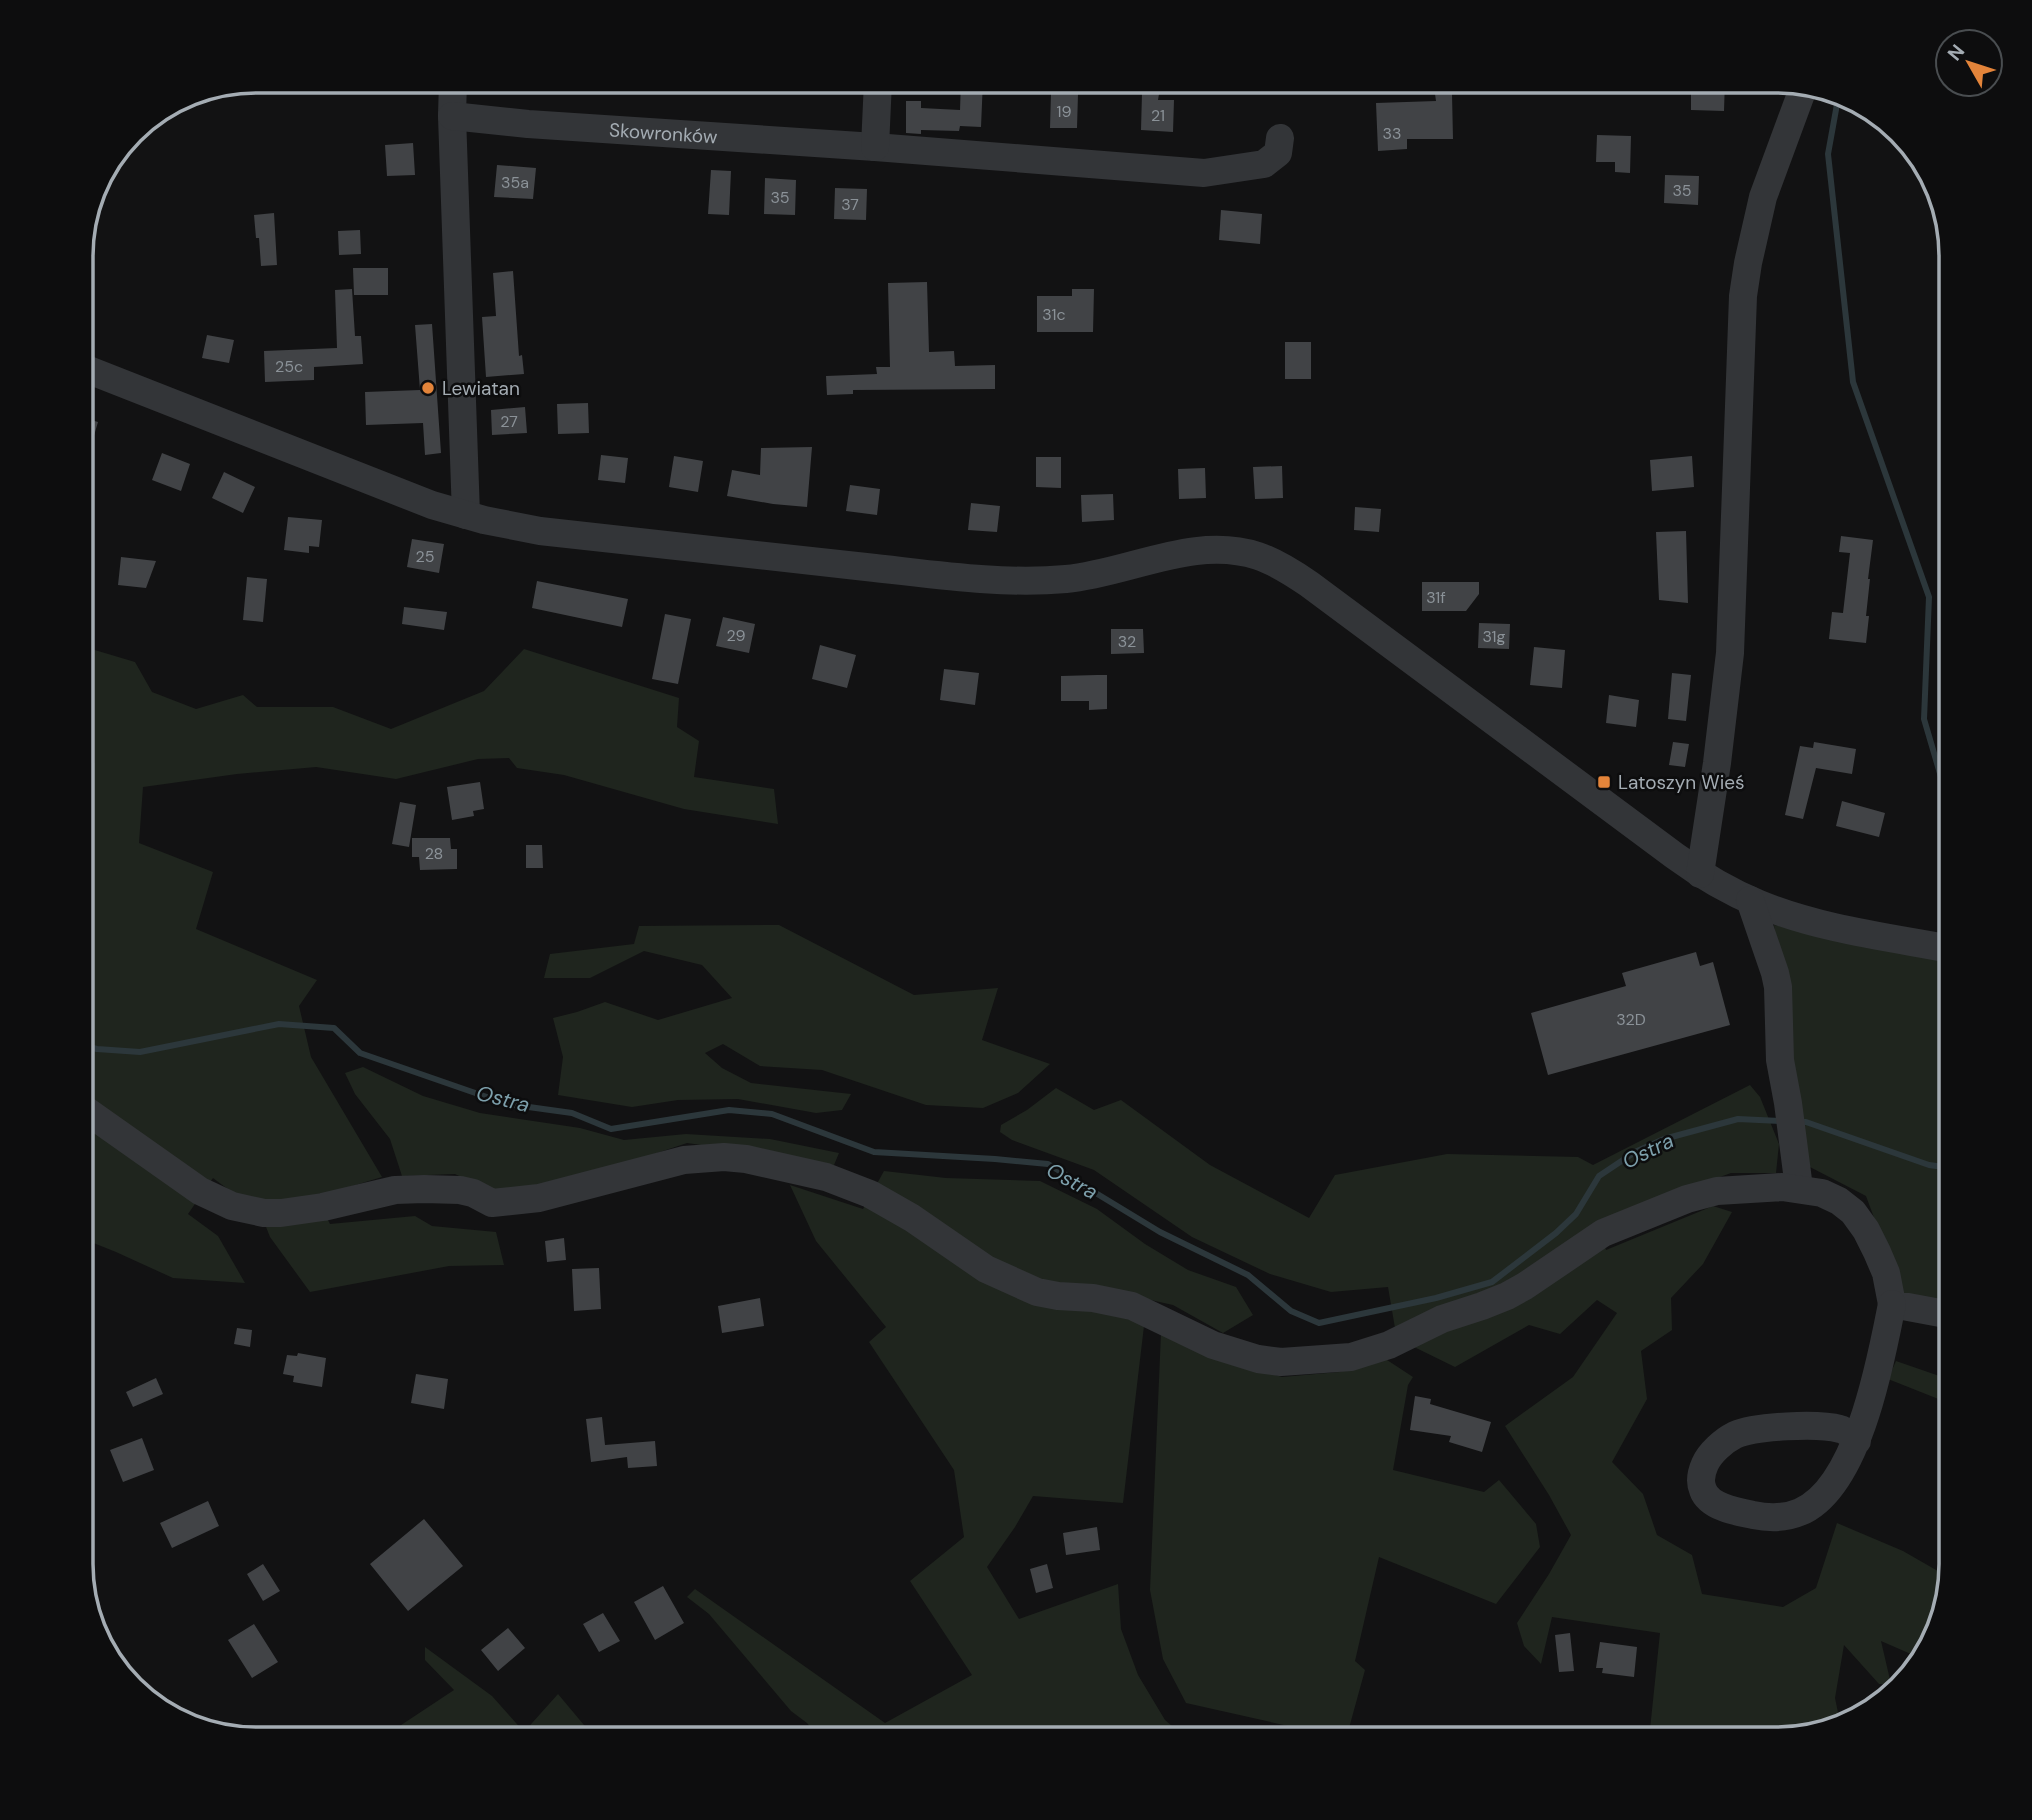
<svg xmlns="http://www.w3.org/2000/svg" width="2032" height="1820" font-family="'DM Sans',sans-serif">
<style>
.green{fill:#1f251e}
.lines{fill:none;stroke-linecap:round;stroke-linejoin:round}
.stream{stroke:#2c373b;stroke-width:6}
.building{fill:#414346}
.minor{stroke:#333538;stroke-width:28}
.poi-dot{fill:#e3843a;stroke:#0d0d0e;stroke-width:2.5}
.labels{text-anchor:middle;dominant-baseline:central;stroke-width:5;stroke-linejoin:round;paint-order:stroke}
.number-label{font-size:16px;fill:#8b9298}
.street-label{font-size:19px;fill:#a4acb3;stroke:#0d0d0e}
.poi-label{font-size:19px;fill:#a4acb3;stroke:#0d0d0e;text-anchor:start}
.water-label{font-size:21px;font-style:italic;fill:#7da0ac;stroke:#0d0d0e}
.rim{fill:none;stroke:#a4acb3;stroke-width:3.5}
</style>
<rect width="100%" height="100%" fill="#121213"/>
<path class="green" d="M88,648L135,662L152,692L196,709L243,695L257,707H333L391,729L484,691L524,649L679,698L677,727L699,741L694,777L774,789L778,824L684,809L564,775L517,768L509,758L478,759L396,779L316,767L237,774L143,787L139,843L213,872L196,929L317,980L299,1006L311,1057L382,1177L316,1197L330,1224L415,1216L432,1226L496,1232L504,1265L449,1266L310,1292L270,1237L255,1199L233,1193L213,1178L188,1214L218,1236L245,1283L173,1278L116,1252L81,1238V663H84Z
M779,925L914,995L998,988L982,1040L1050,1064L1018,1093L983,1108L926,1105L822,1070L760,1066L723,1044L705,1053L722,1068L751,1083L851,1094L842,1110L816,1113L738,1099L678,1100L632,1107L558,1095L563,1057L553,1018L577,1012L605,1002L658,1020L732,998L702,965L644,951L590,978H544L550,954L634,944L639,926Z
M1774,925L1951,962V1306L1903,1296L1866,1196L1808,1166Z
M363,1067L423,1096L480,1113L580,1128L624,1140L686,1134L770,1139L839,1153L834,1165L799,1164L764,1154L687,1143L594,1174L497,1194L455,1174L402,1176L390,1139L355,1094L345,1073Z
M1750,1085L1760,1097L1779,1144L1776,1173H1731L1597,1221L1606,1250L1713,1206L1732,1212L1703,1264L1671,1298L1672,1330L1641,1351L1647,1399L1612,1462L1643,1494L1657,1535L1692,1555L1702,1594L1783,1607L1816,1588L1837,1523L1903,1551L1950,1578L1938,1631L1920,1658L1881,1641L1891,1684H1879L1844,1645L1835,1698L1841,1727L1776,1739H1649L1660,1633L1552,1617L1541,1664L1524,1646L1517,1623L1549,1574L1571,1535L1549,1495L1505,1426L1573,1377L1617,1313L1597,1300L1560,1334L1529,1325L1455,1367L1410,1345L1395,1328L1388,1287L1331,1292L1270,1274L1192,1237L1094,1170L1012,1140L1000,1132L1001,1125L1027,1110L1056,1088L1094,1110L1121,1100L1210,1165L1309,1218L1335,1175L1447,1154L1578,1157L1593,1165Z
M884,1171L946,1178L1040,1181L1097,1209L1145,1244L1188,1270L1236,1287L1253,1315L1223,1333L1173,1305L1106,1290L1144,1326L1123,1503L1033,1496L1015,1527L987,1567L1019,1619L1118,1584L1121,1629L1138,1675L1165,1720L1187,1739H820L807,1723L791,1711L709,1614L687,1597L695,1589L885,1723L972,1675L910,1581L964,1537L954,1470L869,1342L886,1327L816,1241L790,1185L863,1209Z
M1161,1333L1212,1357L1282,1377L1339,1372L1384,1358L1413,1377L1408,1385L1393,1470L1484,1492L1499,1480L1536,1524L1540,1547L1496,1604L1379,1557L1355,1661L1365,1670L1346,1739L1186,1703L1163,1659L1150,1590Z
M1896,1361L1951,1380V1404L1888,1379Z
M425,1647L492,1696L524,1732L558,1694L589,1731L579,1739H380L454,1690L425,1660Z"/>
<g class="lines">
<path class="stream" d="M1839,93L1828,154L1853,382L1929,597L1924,719L1951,811
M81,1045L97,1049L140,1052L279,1024L334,1028L360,1053L507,1104L572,1113L611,1129L729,1110L772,1114L874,1152L995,1159L1048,1164L1160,1232L1248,1275L1291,1311L1319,1323L1436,1298L1492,1282L1556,1233L1576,1214L1599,1176L1635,1152L1664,1139L1738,1119L1782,1121
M1799,1122H1806L1929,1165L1951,1168"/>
</g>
<path class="building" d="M961,80H983L981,127L960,126L959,131L921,130V134L906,133V101H921V108L960,110Z
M1691,80H1725L1724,111L1691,110Z
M1051,93L1078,94L1077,128H1050Z
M1142,93L1159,94L1158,100H1174L1173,132L1141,130Z
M1435,94H1452L1453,139H1407V149L1378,151L1376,103L1436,101Z
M1597,135L1631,136L1630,173L1615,172V162H1596Z
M413,143L415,175L387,176L385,145Z
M497,165L536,168L533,199L494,197Z
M711,170L731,171L729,215L708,214Z
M1665,175L1699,176L1698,205L1664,203Z
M765,178L796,180L795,215L764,214Z
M835,188L867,189L866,220L834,219Z
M1221,210L1262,214L1260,244L1219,240Z
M274,213L277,265L261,266L259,238H256L254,215Z
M360,230L361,254L339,255L338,231Z
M353,268H388V295H354Z
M513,271L519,356L522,355L524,374L486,377L482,317L496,316L493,273Z
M927,282L929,352L954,351L955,366L995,365V389L853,390V394L827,395L826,376L877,374L876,367H890L888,283Z
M352,289L355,336H361L363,364L314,367V380L265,382L264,351L337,348L335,290Z
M1072,289H1094L1093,332H1037V296H1072Z
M432,324L441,453L425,455L423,423L366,425L365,392L420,390L415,325Z
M207,335L234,340L229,363L202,358Z
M1285,342H1311V379H1285Z
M588,403L589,433L558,434L557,404Z
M525,407L527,433L492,435L491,410Z
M81,417L98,422L85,466H81Z
M812,447L807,507L773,504L727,496L732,470L760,475L761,448Z
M162,453L190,464L181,491L152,480Z
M601,455L628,458L625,483L598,480Z
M674,456L703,461L698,492L669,487Z
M1692,456L1694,487L1652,491L1650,460Z
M1036,457H1061V488L1036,487Z
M1282,466L1283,498L1255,499L1253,467Z
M1205,468L1206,498L1179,499L1178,469Z
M224,472L255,487L243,513L212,498Z
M850,485L880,489L877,515L846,511Z
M1113,494L1114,520L1082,522L1081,495Z
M971,503L1000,506L997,532L968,530Z
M1355,507L1381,509L1379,532L1354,530Z
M288,517L322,520L319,547L309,546V553L284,550Z
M1686,531L1688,603L1659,600L1656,532Z
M1841,536L1873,540L1868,579H1870L1866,616H1869L1866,643L1829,639L1832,612L1843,613L1850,553L1839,552Z
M412,539L444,544L439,573L407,567Z
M121,557L156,561L146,588L118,585Z
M247,577L267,579L263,622L243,620Z
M537,581L628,599L622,627L532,608Z
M1422,582H1479V594L1466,611H1422Z
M404,607L447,612L444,630L402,624Z
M665,614L691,619L678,684L652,679Z
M723,617L755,624L749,653L716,646Z
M1479,623L1510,624L1509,649L1478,648Z
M1111,629H1143L1144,653L1111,654Z
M820,645L856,655L847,688L812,679Z
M1534,647L1565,650L1562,688L1530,685Z
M944,669L979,673L975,705L940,700Z
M1672,673L1691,675L1686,721L1668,719Z
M1097,675H1107V709L1089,710V701H1061V676Z
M1609,695L1639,700L1636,727L1606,723Z
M1673,742L1689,744L1685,767L1669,765Z
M1814,742L1856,749L1852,774L1816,768L1803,819L1785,815L1800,746L1813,748Z
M480,782L484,809L473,811L474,816L452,820L447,787Z
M1842,801L1885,813L1879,837L1836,826Z
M400,802L416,805L409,847L392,844Z
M412,838H450L451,849H457V869L420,870L419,857H412Z
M526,845H542L543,868H526Z
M1696,952L1700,966L1713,962L1730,1025L1548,1075L1531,1013L1626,986L1622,973Z
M564,1238L566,1260L547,1262L545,1241Z
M599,1268L601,1309L574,1311L572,1269Z
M760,1298L764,1326L722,1333L718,1306Z
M237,1328L252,1330L250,1347L234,1344Z
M298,1353L326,1358L322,1387L293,1382L294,1376L283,1374L287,1355L297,1356Z
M416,1374L448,1379L444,1409L411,1403Z
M156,1378L163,1394L133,1407L126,1392Z
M1415,1396L1431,1399L1430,1404L1491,1422L1482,1452L1449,1442L1451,1436L1410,1430Z
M602,1417L605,1445L655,1441L657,1466L628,1468L627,1457L591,1462L586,1419Z
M142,1438L154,1470L123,1482L110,1450Z
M208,1501L219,1526L172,1548L160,1523Z
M424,1519L463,1566L408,1611L370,1564Z
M1097,1527L1100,1550L1066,1555L1063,1533Z
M263,1564L280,1591L263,1601L247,1574Z
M1047,1564L1053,1588L1036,1593L1030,1569Z
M663,1586L684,1623L655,1640L634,1602Z
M603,1613L620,1641L599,1652L583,1624Z
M254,1624L278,1662L252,1678L228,1640Z
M508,1628L525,1648L498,1671L481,1650Z
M1570,1633L1574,1671L1559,1672L1555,1635Z
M1600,1642L1637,1647L1634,1677L1602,1673L1603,1668H1596Z"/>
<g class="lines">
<g class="minor">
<path d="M453,81L452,116L466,515"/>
<path id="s1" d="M452,116L528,124L875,147L1204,173L1264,164L1278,153L1280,138"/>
<path d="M875,147L878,81"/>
<path d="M81,367L432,505L484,520L540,531C648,543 757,555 866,567C932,574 1000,585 1066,579C1130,573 1194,535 1258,556C1276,562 1293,573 1309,584L1675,856C1701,875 1728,891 1759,904C1820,929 1887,937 1951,949"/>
<path d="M1700,874L1717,763L1730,653L1743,296L1748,263L1763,197L1804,86"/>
<path d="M1750,900L1775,973L1778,987L1780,1060L1788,1103L1799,1188"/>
<path d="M81,1107L200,1191L232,1206L264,1213H281L323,1207L395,1190L424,1189L460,1190L473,1193L492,1203L539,1198L684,1160L724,1157L746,1159L826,1177L870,1194L912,1218L986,1269L1037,1292L1058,1296L1093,1298L1132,1306L1213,1345L1258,1359L1281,1362L1351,1357L1389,1345L1442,1319L1482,1306L1507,1296L1525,1286L1603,1233L1687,1199L1717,1191L1782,1187L1822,1193L1839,1201L1853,1212L1866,1230L1877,1252L1886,1273L1892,1304L1951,1315"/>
<path d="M1857,1441C1852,1437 1846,1430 1840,1429C1818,1423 1755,1426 1735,1435C1723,1441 1710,1453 1705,1464C1701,1473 1699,1481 1703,1490C1709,1507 1737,1512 1753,1515C1768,1518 1786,1518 1800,1512C1858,1488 1881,1360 1892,1304"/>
</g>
</g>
<g class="poi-dot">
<circle cx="428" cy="388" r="7"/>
<rect x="1597" y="775" width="14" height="14" rx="3.5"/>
</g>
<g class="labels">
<g class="number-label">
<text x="1064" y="111">19</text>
<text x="1158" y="115">21</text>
<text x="1392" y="133">33</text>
<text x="515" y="182">35a</text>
<text x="1682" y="190">35</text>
<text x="780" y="197">35</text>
<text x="850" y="204">37</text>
<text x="1054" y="314">31c</text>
<text x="289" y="366">25c</text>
<text x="509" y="421">27</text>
<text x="425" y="556">25</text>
<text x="1436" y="597">31f</text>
<text x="736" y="635">29</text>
<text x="1494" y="636">31g</text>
<text x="1127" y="641">32</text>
<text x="434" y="853">28</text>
<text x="1631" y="1019">32D</text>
</g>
<g class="street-label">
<text stroke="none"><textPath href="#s1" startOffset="212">Skowronków</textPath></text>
</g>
<g class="poi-label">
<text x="442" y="388">Lewiatan</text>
<text x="1618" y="782">Latoszyn Wieś</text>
</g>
<g class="water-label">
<text transform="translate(503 1099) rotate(14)">Ostra</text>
<text transform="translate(1648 1151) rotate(-26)">Ostra</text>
<text transform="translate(1072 1181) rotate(28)">Ostra</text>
</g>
</g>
<path d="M0 0H2032V1820H0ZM256 93H1776A163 163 0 0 1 1939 256V1564A163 163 0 0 1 1776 1727H256A163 163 0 0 1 93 1564V256A163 163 0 0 1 256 93Z" fill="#0d0d0e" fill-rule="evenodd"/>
<path class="rim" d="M256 93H1776A163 163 0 0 1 1939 256V1564A163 163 0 0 1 1776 1727H256A163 163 0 0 1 93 1564V256A163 163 0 0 1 256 93Z"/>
<g transform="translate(1969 63) rotate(309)"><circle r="33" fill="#0d0d0e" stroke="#494d50" stroke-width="2"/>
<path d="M0-5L12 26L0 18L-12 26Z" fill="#e3843a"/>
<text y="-10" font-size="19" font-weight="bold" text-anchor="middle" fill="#a4acb3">N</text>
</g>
</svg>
